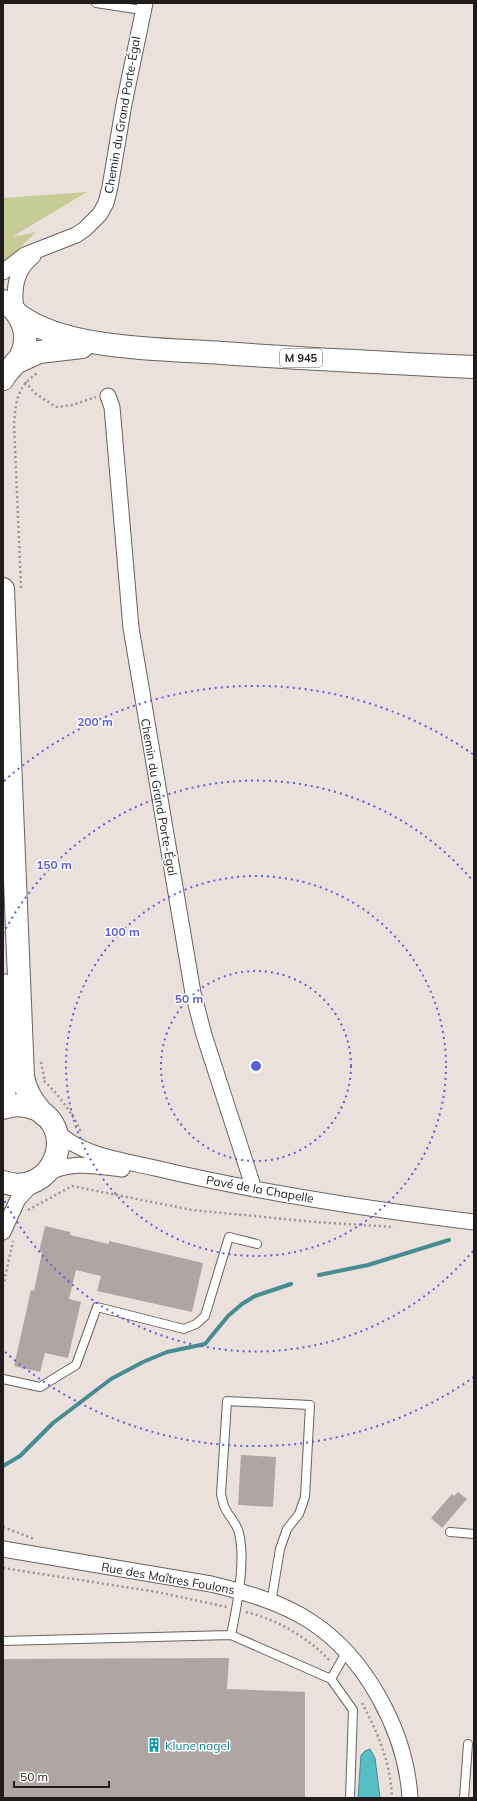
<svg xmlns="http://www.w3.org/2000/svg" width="477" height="1801" font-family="Mulish,sans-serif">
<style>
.green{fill:#c6cc95}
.water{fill:#56bec5;stroke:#468d92}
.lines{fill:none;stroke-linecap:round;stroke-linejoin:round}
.stream{stroke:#468d92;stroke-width:4}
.building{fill:#afa5a2}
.lane-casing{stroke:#6a625e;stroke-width:10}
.street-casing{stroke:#6a625e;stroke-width:17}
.primary-casing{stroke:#6a625e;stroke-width:24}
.path{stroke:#9b9491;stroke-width:2.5;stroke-dasharray:2 3;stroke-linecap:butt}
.lane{stroke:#fff;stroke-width:8}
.street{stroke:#fff;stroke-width:15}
.primary{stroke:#fff;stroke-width:22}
.ring{fill:none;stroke:#5c5fd7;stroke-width:2;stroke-dasharray:2 4}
.labels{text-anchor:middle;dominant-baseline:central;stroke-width:3;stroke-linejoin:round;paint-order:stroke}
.shield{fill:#fff;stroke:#63605f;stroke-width:1}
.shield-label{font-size:11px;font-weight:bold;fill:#201c1b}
.street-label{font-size:12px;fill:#201c1b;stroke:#fff}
.culture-label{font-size:12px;fill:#0d838f;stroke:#fff;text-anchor:start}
.centre{fill:#5c5fd7;stroke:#fff;stroke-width:2}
.ring-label{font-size:12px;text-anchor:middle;font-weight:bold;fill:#5c5fd7;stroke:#fff;stroke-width:3;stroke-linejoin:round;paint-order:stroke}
</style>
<rect width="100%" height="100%" fill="#eae1dc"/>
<path class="green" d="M87,192L12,237L36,232L3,264V198Z"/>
<path class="water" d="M370,1749L375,1758L380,1798H358L361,1755L365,1751Z"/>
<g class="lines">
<path class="stream" d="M319,1275L368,1265L449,1240
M3,1466L20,1456L53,1423L111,1379L143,1362L167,1352L205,1344L228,1316L242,1304L255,1296L291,1284"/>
</g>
<path class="building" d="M45,1226L70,1232V1235L109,1244V1241L203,1263L192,1312L97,1291L101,1276L76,1270L69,1299L81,1302L68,1358L45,1353L40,1372L14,1366L31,1290L34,1291L42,1252H39Z
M241,1455L276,1457L273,1507L238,1505Z
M458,1492L467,1499L442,1528L431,1518L452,1494L454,1496Z
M229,1658L227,1689L305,1692V1798H3V1659Z"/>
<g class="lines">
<defs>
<path id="lane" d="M96,3L142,10
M3,1379L40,1387L76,1365L97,1307L184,1329L196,1324L205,1316L229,1237L257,1244
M450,1532L474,1534
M231,1635C237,1606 246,1562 239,1533C237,1523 228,1516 224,1506C223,1503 222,1498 221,1494L227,1401L310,1405L305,1497L299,1514L287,1529L280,1549L271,1603
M3,1641L231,1635L331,1679
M347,1651L331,1679L353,1710L350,1798
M464,1798L468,1744"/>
<path id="street" d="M3,272L25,255L76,235L85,229L100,214L106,203L110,187L124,104L145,3
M16,311C13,290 15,270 33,256
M108,396L112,407L131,628L193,993L204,1035L254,1189
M55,1130C81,1156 121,1160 155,1168C260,1193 367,1209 474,1222
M46,1174C71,1160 95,1166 122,1169
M3,1232L18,1199L35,1181
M3,1549L211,1584C244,1592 281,1602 310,1621C366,1657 406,1732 410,1798"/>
<path id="primary" d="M3,301C23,313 32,338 19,359C14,366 7,371 3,379
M19,315C65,350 165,349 222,353C306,359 390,363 474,367
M15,363L39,352L82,347
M3,589L23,1076C26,1093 33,1102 44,1115
M3,985C5,1016 12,1068 3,1097
M3,1108C14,1104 25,1104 36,1109C80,1131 52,1199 3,1182"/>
</defs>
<use href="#lane" class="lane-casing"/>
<use href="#street" class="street-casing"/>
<use href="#primary" class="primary-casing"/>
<path class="path" d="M25,382L36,394L56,407L72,405L96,397
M21,588L14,424C16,400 17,386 39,372
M41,1062L45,1081
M44,1081C54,1089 78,1120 81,1133
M28,1210L72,1186L192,1210L315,1222L394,1227
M3,1286L13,1241
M3,1527L34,1539
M3,1568L157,1592L227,1607
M246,1612C276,1619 309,1638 330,1661
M362,1703C378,1733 391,1764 392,1798"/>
<use href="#lane" class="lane"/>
<use href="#street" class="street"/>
<use href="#primary" class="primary"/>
</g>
<g class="ring">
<circle cx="256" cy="1066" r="95"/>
<circle cx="256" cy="1066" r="190"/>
<path d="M473 1251A285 285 0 0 1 3 1198M3 934A285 285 0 0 1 473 881"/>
<path d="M474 1377A380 380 0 0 1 4 1351M4 781A380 380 0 0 1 474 755"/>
</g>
<defs>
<symbol id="building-bare" viewBox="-9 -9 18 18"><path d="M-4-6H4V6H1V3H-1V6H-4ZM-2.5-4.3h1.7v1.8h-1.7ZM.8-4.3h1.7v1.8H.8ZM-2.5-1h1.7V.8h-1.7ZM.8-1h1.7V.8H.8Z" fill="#0f9aa8" stroke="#fff" stroke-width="2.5" paint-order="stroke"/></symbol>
</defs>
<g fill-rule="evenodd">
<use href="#building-bare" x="144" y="1735" width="20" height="20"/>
</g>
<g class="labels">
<rect class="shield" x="280" y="349" width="42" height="18" rx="3"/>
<g class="shield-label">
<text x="301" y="358">M 945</text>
</g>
<g class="street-label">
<text transform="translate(122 115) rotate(-80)">Chemin du Grand Porte-Égal</text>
<text transform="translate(159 797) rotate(80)">Chemin du Grand Porte-Égal</text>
<text transform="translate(260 1189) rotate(10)">Pavé de la Chapelle</text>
<text transform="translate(168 1578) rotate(10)">Rue des Maîtres Foulons</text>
</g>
<g class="culture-label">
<text x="165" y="1745">Klune nagel</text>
</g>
</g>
<circle cx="256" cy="1066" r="6" class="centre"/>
<g class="ring-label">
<text x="95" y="726">200 m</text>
<text x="54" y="869">150 m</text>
<text x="122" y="936">100 m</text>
<text x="189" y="1003">50 m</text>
</g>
<rect width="477" height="1801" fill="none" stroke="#201c1b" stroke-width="8"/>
<path d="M14 1781v6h95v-6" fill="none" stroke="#201c1b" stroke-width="2"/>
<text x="20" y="1781" font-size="12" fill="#201c1b" stroke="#ffffff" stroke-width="3" paint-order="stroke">50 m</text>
</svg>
